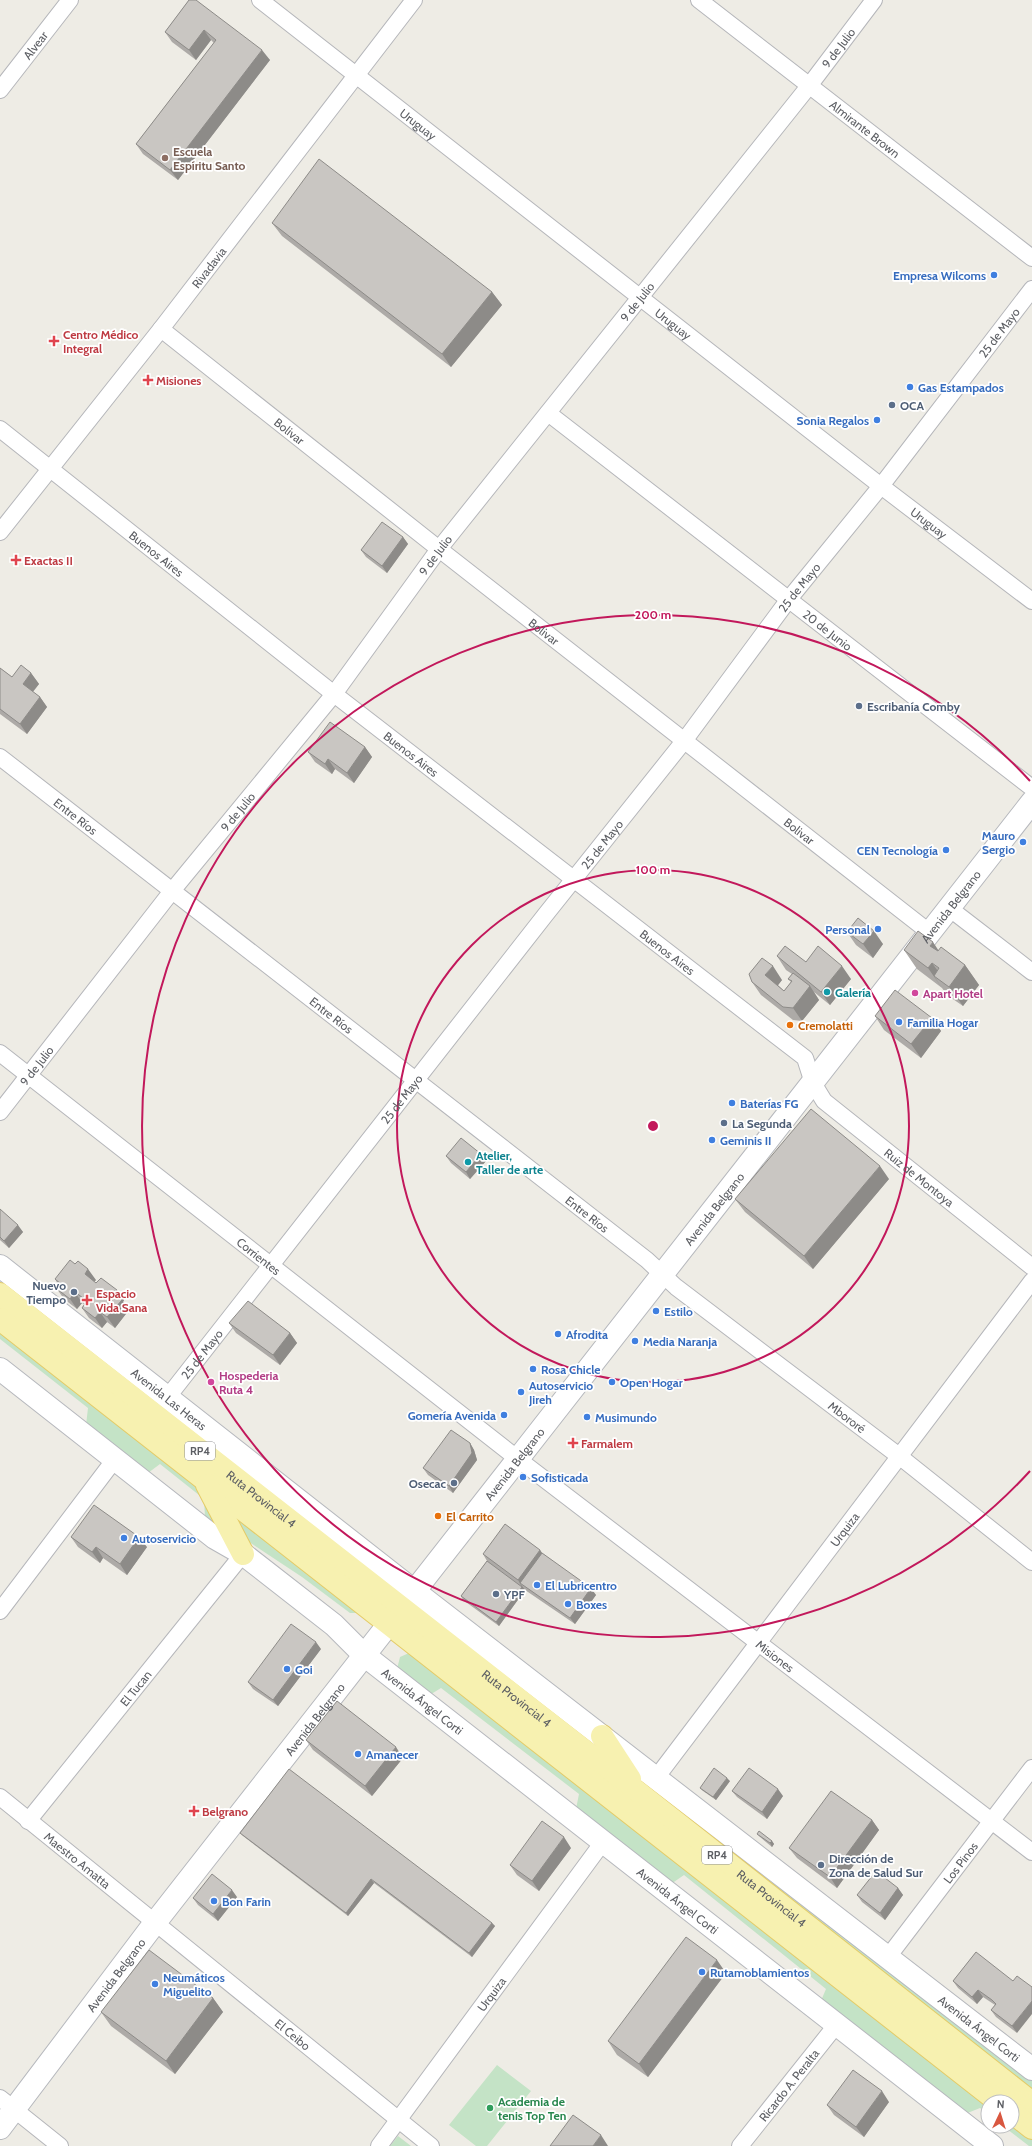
<svg xmlns="http://www.w3.org/2000/svg" width="1032" height="2146" font-family="Cabin,sans-serif">
<style>
.green{fill:#c4e3c6}
.lines{fill:none;stroke-linecap:round;stroke-linejoin:round}
.minor-casing{stroke:#b5b6ba;stroke-width:18}
.secondary-casing{stroke:#b6b8bd;stroke-width:24}
.primary-casing{stroke:#e4cb67;stroke-width:24}
.minor{stroke:#fff;stroke-width:16}
.secondary{stroke:#fff;stroke-width:22}
.primary{stroke:#f7f1b0;stroke-width:22}
.wall{fill:#adaaa7}
.shaded-wall{fill:#8d8b88}
.building{fill:#c9c6c2;stroke:#8d8b88}
.ring{fill:none;stroke:#c2185b;stroke-width:2}
.education-dot{fill:#8d6e63;stroke:#fff;stroke-width:1.5}
.shop-dot{fill:#3f7fe0;stroke:#fff;stroke-width:1.5}
.health-dot{fill:#e0444e;stroke:#fff;stroke-width:1.5}
.service-dot{fill:#5c6f8a;stroke:#fff;stroke-width:1.5}
.culture-dot{fill:#0f9aa8;stroke:#fff;stroke-width:1.5}
.hotel-dot{fill:#d1479c;stroke:#fff;stroke-width:1.5}
.food-dot{fill:#e8710a;stroke:#fff;stroke-width:1.5}
.leisure-dot{fill:#2e9e5b;stroke:#fff;stroke-width:1.5}
.labels{text-anchor:middle;dominant-baseline:central;stroke-width:3.5;stroke-linejoin:round;paint-order:stroke}
.shield{fill:#fff;stroke:#8e8f92;stroke-width:1}
.shield-label{font-size:11px;font-weight:bold;fill:#5d5f64}
.street-label{font-size:12px;fill:#5d5f64;stroke:#fff}
.education-label{font-size:12px;font-weight:bold;fill:#785e54;stroke:#fff;text-anchor:start}
.shop-label{font-size:12px;font-weight:bold;fill:#366cbe;stroke:#fff;text-anchor:start}
.health-label{font-size:12px;font-weight:bold;fill:#be3a42;stroke:#fff;text-anchor:start}
.service-label{font-size:12px;font-weight:bold;fill:#4e5e75;stroke:#fff;text-anchor:start}
.culture-label{font-size:12px;font-weight:bold;fill:#0d838f;stroke:#fff;text-anchor:start}
.hotel-label{font-size:12px;font-weight:bold;fill:#b23c85;stroke:#fff;text-anchor:start}
.food-label{font-size:12px;font-weight:bold;fill:#c56008;stroke:#fff;text-anchor:start}
.leisure-label{font-size:12px;font-weight:bold;fill:#27864d;stroke:#fff;text-anchor:start}
.centre{fill:#c2185b;stroke:#fff;stroke-width:2}
.ring-label{font-size:12px;text-anchor:middle;font-weight:bold;fill:#c2185b;stroke:#fff;stroke-width:3.5;stroke-linejoin:round;paint-order:stroke}
</style>
<rect width="100%" height="100%" fill="#eeece5"/>
<path class="green" d="M0,1329L205,1489L223,1530L205,1517L204,1499L160,1464L148,1473L86,1425L88,1408L0,1339Z
M236,1516L357,1610L356,1613H350L302,1577L243,1538Z
M409,1653L988,2102V2114L980,2108L965,2114L820,2003L826,1989L684,1875L671,1884L576,1809L579,1794L441,1688L428,1696L397,1669L400,1657Z
M630,1765L1032,2081V2095L648,1793Z
M497,2065L531,2091L487,2146H476L449,2125Z
M1003,2126H1012L1032,2134V2146H1029Z
M398,2136L411,2146H390Z"/>
<g class="lines">
<defs>
<g id="minor">
<path id="s1" d="M260,0L881,486L1032,601"/>
<path id="s2" d="M699,0L1032,258"/>
<path id="s3" d="M0,90L70,0"/>
<path id="s4" d="M161,329L439,549L929,932"/>
<path id="s5" d="M548,413L1032,788"/>
<path id="s6" d="M0,429L334,694L805,1058L813,1083L824,1101L1032,1267"/>
<path id="s7" d="M0,532L161,329L414,0"/>
<path id="s8" d="M0,757L647,1260L676,1287L899,1456L1032,1562"/>
<path d="M949,908L1032,972"/>
<path id="s9" d="M0,1053L518,1459L1032,1852"/>
<path id="s10" d="M0,1112L172,891L334,694L439,549L809,86L874,0"/>
<path id="s11" d="M167,1398L546,914L684,741L789,599L881,486L1032,289"/>
<path d="M0,1611L115,1459"/>
<path id="s12" d="M656,1778L1032,1281"/>
<path id="s13" d="M0,1797L431,2146"/>
<path id="s14" d="M28,1821L243,1554"/>
<path id="s15" d="M888,1957L1032,1768"/>
<path d="M0,2098L60,2146"/>
<path id="s16" d="M379,2146L603,1842"/>
<path id="s17" d="M740,2146L837,2024"/>
</g>
<g id="secondary">
<path id="s18" d="M0,1266L414,1591L1032,2069"/>
<path id="s19" d="M0,1369L215,1538L243,1554L334,1625L364,1655L992,2146"/>
<path id="s20" d="M0,2128L154,1924L1032,802"/>
</g>
<g id="primary">
<path id="s21" d="M0,1294L640,1794L1032,2103"/>
<path d="M0,1319L999,2102"/>
<path d="M207,1485L243,1554"/>
<path d="M602,1736L630,1779"/>
<path d="M1012,2112L1032,2128"/>
</g>
</defs>
<use href="#minor" class="minor-casing"/>
<use href="#secondary" class="secondary-casing"/>
<use href="#primary" class="primary-casing"/>
<use href="#minor" class="minor"/>
<use href="#secondary" class="secondary"/>
<use href="#primary" class="primary"/>
</g>
<path class="wall" d="M189,0L270,60L178,180L143,154L136,144L214,43L211,40L196,60L172,42L165,32Z
M272,223L492,292L502,305L451,367L282,236Z
M403,537L408,544L387,573L366,557L361,550Z
M0,668L12,677L31,673L39,684L33,692L40,697L47,707L27,734L0,714Z
M365,747L372,757L354,783L335,769L332,774L315,762L308,752Z
M847,932L883,944L873,958L856,945Z
M904,950H938L965,965L979,985L963,1006L947,995L942,988L917,969Z
M777,956L806,962L851,979L830,1005L814,992L819,1000L802,1021L793,1020L761,995L752,982L782,980L778,985L784,991L791,982L788,979L792,974L786,970Z
M875,1016L932,1018L941,1031L921,1058L884,1030Z
M481,1154L486,1161L470,1179L451,1163L446,1156Z
M889,1179L813,1269L745,1212L735,1199Z
M0,1209L23,1232L9,1248L0,1240Z
M55,1279L96,1280L94,1282L96,1283L117,1290L124,1300L123,1302L129,1310L115,1328L107,1322L102,1328L89,1318L82,1308L84,1304L82,1303L77,1309L64,1299L57,1289L59,1286Z
M229,1323L290,1333L297,1343L280,1365L236,1333Z
M470,1443L474,1450L477,1460L453,1493L428,1475L423,1468Z
M71,1537L147,1547L127,1575L103,1558L100,1563L78,1547Z
M540,1550L542,1553L596,1595L575,1624L525,1590L499,1626L463,1600L461,1596L487,1561L483,1554Z
M321,1649L278,1706L253,1689L248,1682Z
M306,1740L403,1758L372,1796L313,1750Z
M730,1781L716,1800L703,1791L700,1788Z
M732,1791L783,1796L767,1819L737,1797Z
M872,1820L879,1830L837,1888L797,1858L789,1848Z
M240,1833L492,1923L495,1926L472,1957L374,1883L348,1916L243,1836Z
M757,1834L772,1841L774,1844L772,1847L760,1837Z
M571,1848L539,1891L517,1875L510,1865Z
M898,1888L903,1895L885,1920L862,1902L857,1895Z
M237,1897L218,1921L198,1905L193,1898Z
M976,1952L1017,2033L996,2017L991,2010L995,2005L983,1997L977,2004L958,1988L953,1981Z
M726,1973L648,2077L617,2055L608,2041Z
M213,1998L223,2012L175,2074L111,2026L101,2012Z
M889,2102L864,2137L834,2115L827,2105Z"/>
<path class="shaded-wall" d="M204,30L211,40L196,60L189,50Z
M262,50L270,60L178,180L170,170Z
M492,292L502,305L451,367L442,354Z
M403,537L408,544L387,573L382,566Z
M31,673L39,684L30,695L23,684Z
M40,697L47,707L27,734L20,724Z
M365,747L372,757L354,783L347,773Z
M328,759L335,769L332,774L325,764Z
M874,931L883,944L873,958L863,944Z
M933,942L946,962L930,946Z
M932,963L946,982L934,976L942,988L928,968Z
M965,965L979,985L963,1006L949,987Z
M773,966L782,980L775,989L765,975Z
M842,966L851,979L830,1005L821,992Z
M810,986L819,1000L802,1021L793,1008Z
M932,1018L941,1031L921,1058L911,1044Z
M481,1154L486,1161L470,1179L466,1172Z
M880,1166L889,1179L813,1269L804,1256Z
M18,1225L23,1232L9,1248L4,1241Z
M88,1269L96,1280L92,1284L85,1274Z
M117,1290L124,1300L123,1302L129,1310L115,1328L107,1317L114,1294Z
M75,1292L82,1303L77,1309L70,1299Z
M100,1312L107,1322L102,1328L95,1318Z
M290,1333L297,1343L280,1365L273,1355Z
M470,1443L474,1450L477,1460L453,1493L449,1486Z
M139,1537L147,1547L127,1575L120,1564Z
M96,1547L103,1558L100,1563L92,1552Z
M540,1550L547,1560L520,1583L525,1590L499,1626L496,1622L522,1587L518,1580Z
M591,1588L596,1595L575,1624L570,1618Z
M316,1642L321,1649L278,1706L273,1700Z
M396,1747L403,1758L372,1796L365,1786Z
M727,1778L730,1781L716,1800L713,1797Z
M778,1789L783,1796L767,1819L762,1812Z
M872,1820L879,1830L837,1888L830,1877Z
M564,1837L571,1848L539,1891L532,1881Z
M772,1841L774,1844L772,1847L770,1843Z
M371,1879L374,1883L348,1916L346,1913Z
M898,1888L903,1895L885,1920L880,1913Z
M232,1890L237,1897L218,1921L213,1914Z
M492,1923L495,1926L472,1957L469,1953Z
M717,1960L726,1973L648,2077L639,2064Z
M978,1990L983,1997L977,2004L972,1997Z
M213,1998L223,2012L175,2074L166,2061Z
M1032,2001V2014L1017,2033L1012,2026Z
M882,2091L889,2102L864,2137L856,2127Z
M601,2135L608,2146H593Z"/>
<path class="building" d="M189,0H196L262,50L170,170L136,144L216,40L204,30L189,50L165,32Z
M319,159L492,292L442,354L272,223Z
M382,522L403,537L382,566L361,550Z
M21,665L31,673L23,684L40,697L20,724L0,709V668L12,677Z
M330,722L365,747L347,773L328,759L325,764L308,752Z
M858,918L874,931L863,944L847,932Z
M918,931L933,942L930,946L938,951L941,947L965,965L949,987L934,976L939,968L932,963L928,968L904,950Z
M785,946L806,962L818,946L842,966L821,992L777,956Z
M762,958L773,966L765,975L784,991L792,981L788,979L793,973L810,986L793,1008L783,1007L752,982L749,974Z
M895,990L932,1018L911,1044L875,1016Z
M811,1109L880,1166L804,1256L735,1199Z
M461,1138L481,1154L466,1172L446,1156Z
M0,1209L18,1225L4,1241L0,1237Z
M70,1260L75,1264L78,1261L88,1269L85,1274L96,1283L101,1278L117,1290L114,1294L122,1300L107,1317L100,1312L95,1318L82,1308L87,1301L75,1292L70,1299L57,1289L61,1284L55,1279Z
M248,1301L290,1333L273,1355L229,1323Z
M451,1430L470,1443L472,1453L449,1486L423,1468Z
M94,1505L139,1537L120,1564L96,1547L92,1552L71,1537Z
M505,1524L540,1550L518,1580L483,1554Z
M542,1553L591,1588L570,1618L520,1583Z
M487,1561L522,1587L496,1622L461,1596Z
M291,1624L316,1642L273,1700L248,1682Z
M337,1701L396,1747L365,1786L306,1740Z
M714,1768L727,1778L713,1797L700,1788Z
M749,1768L778,1789L762,1812L732,1791Z
M289,1769L492,1923L469,1953L371,1879L346,1913L240,1833Z
M831,1791L872,1820L830,1877L789,1848Z
M542,1821L564,1837L532,1881L510,1865Z
M759,1831L772,1841L770,1843L757,1834Z
M876,1871L898,1888L880,1913L857,1895Z
M212,1874L232,1890L213,1914L193,1898Z
M686,1937L717,1960L639,2064L608,2041Z
M149,1950L213,1998L166,2061L101,2012Z
M976,1952L1013,1981L1017,1976L1032,1987V2001L1012,2026L991,2010L996,2004L992,2000L978,1990L972,1997L953,1981Z
M853,2070L882,2091L856,2127L827,2105Z
M573,2115L601,2135L593,2146H550Z"/>
<g class="ring">
<circle cx="653" cy="1126" r="256"/>
<path d="M1030 1471A511 511 0 1 1 1030 781"/>
</g>
<circle class="education-dot" cx="165" cy="158" r="4"/>
<g class="shop-dot">
<circle cx="994" cy="275" r="4"/>
<circle cx="910" cy="387" r="4"/>
<circle cx="877" cy="420" r="4"/>
<circle cx="1023" cy="842" r="4"/>
<circle cx="946" cy="850" r="4"/>
<circle cx="878" cy="929" r="4"/>
<circle cx="899" cy="1022" r="4"/>
<circle cx="732" cy="1103" r="4"/>
<circle cx="712" cy="1140" r="4"/>
<circle cx="656" cy="1311" r="4"/>
<circle cx="558" cy="1334" r="4"/>
<circle cx="635" cy="1341" r="4"/>
<circle cx="533" cy="1369" r="4"/>
<circle cx="612" cy="1382" r="4"/>
<circle cx="521" cy="1392" r="4"/>
<circle cx="504" cy="1415" r="4"/>
<circle cx="587" cy="1417" r="4"/>
<circle cx="523" cy="1477" r="4"/>
<circle cx="124" cy="1538" r="4"/>
<circle cx="537" cy="1585" r="4"/>
<circle cx="568" cy="1604" r="4"/>
<circle cx="287" cy="1669" r="4"/>
<circle cx="358" cy="1754" r="4"/>
<circle cx="214" cy="1901" r="4"/>
<circle cx="702" cy="1972" r="4"/>
<circle cx="155" cy="1984" r="4"/>
</g>
<g class="health-dot">
<path d="M52 335h4v4h4v4h-4v4h-4v-4h-4v-4h4z"/>
<path d="M146 374h4v4h4v4h-4v4h-4v-4h-4v-4h4z"/>
<path d="M14 554h4v4h4v4h-4v4h-4v-4h-4v-4h4z"/>
<path d="M85 1294h4v4h4v4h-4v4h-4v-4h-4v-4h4z"/>
<path d="M571 1437h4v4h4v4h-4v4h-4v-4h-4v-4h4z"/>
<path d="M192 1805h4v4h4v4h-4v4h-4v-4h-4v-4h4z"/>
</g>
<g class="service-dot">
<circle cx="892" cy="405" r="4"/>
<circle cx="859" cy="706" r="4"/>
<circle cx="724" cy="1123" r="4"/>
<circle cx="74" cy="1292" r="4"/>
<circle cx="454" cy="1483" r="4"/>
<circle cx="496" cy="1594" r="4"/>
<circle cx="821" cy="1865" r="4"/>
</g>
<g class="culture-dot">
<circle cx="827" cy="992" r="4"/>
<circle cx="468" cy="1162" r="4"/>
</g>
<g class="hotel-dot">
<circle cx="915" cy="993" r="4"/>
<circle cx="211" cy="1382" r="4"/>
</g>
<g class="food-dot">
<circle cx="790" cy="1025" r="4"/>
<circle cx="438" cy="1516" r="4"/>
</g>
<circle class="leisure-dot" cx="490" cy="2108" r="4"/>
<g class="labels">
<g class="shield">
<rect x="185" y="1442" width="30" height="18" rx="3"/>
<rect x="702" y="1846" width="30" height="18" rx="3"/>
</g>
<g class="shield-label">
<text x="200" y="1451">RP4</text>
<text x="717" y="1855">RP4</text>
</g>
<g class="street-label">
<text stroke="none"><textPath href="#s3" startOffset="57">Alvear</textPath></text>
<text stroke="none"><textPath href="#s10" startOffset="1355">9 de Julio</textPath></text>
<text stroke="none"><textPath href="#s1" startOffset="201">Uruguay</textPath></text>
<text stroke="none"><textPath href="#s2" startOffset="210">Almirante Brown</textPath></text>
<text stroke="none"><textPath href="#s7" startOffset="337">Rivadavia</textPath></text>
<text stroke="none"><textPath href="#s10" startOffset="1031">9 de Julio</textPath></text>
<text stroke="none"><textPath href="#s1" startOffset="525">Uruguay</textPath></text>
<text stroke="none"><textPath href="#s11" startOffset="1352">25 de Mayo</textPath></text>
<text stroke="none"><textPath href="#s4" startOffset="164">Bolivar</textPath></text>
<text stroke="none"><textPath href="#s1" startOffset="849">Uruguay</textPath></text>
<text stroke="none"><textPath href="#s6" startOffset="200">Buenos Aires</textPath></text>
<text stroke="none"><textPath href="#s10" startOffset="707">9 de Julio</textPath></text>
<text stroke="none"><textPath href="#s11" startOffset="1028">25 de Mayo</textPath></text>
<text stroke="none"><textPath href="#s5" startOffset="354">20 de Junio</textPath></text>
<text stroke="none"><textPath href="#s4" startOffset="488">Bolivar</textPath></text>
<text stroke="none"><textPath href="#s6" startOffset="524">Buenos Aires</textPath></text>
<text stroke="none"><textPath href="#s10" startOffset="383">9 de Julio</textPath></text>
<text stroke="none"><textPath href="#s8" startOffset="96">Entre Ríos</textPath></text>
<text stroke="none"><textPath href="#s4" startOffset="812">Bolivar</textPath></text>
<text stroke="none"><textPath href="#s11" startOffset="704">25 de Mayo</textPath></text>
<text stroke="none"><textPath href="#s20" startOffset="1548">Avenida Belgrano</textPath></text>
<text stroke="none"><textPath href="#s6" startOffset="848">Buenos Aires</textPath></text>
<text stroke="none"><textPath href="#s8" startOffset="420">Entre Ríos</textPath></text>
<text stroke="none"><textPath href="#s10" startOffset="59">9 de Julio</textPath></text>
<text stroke="none"><textPath href="#s11" startOffset="380">25 de Mayo</textPath></text>
<text stroke="none"><textPath href="#s6" startOffset="1191">Ruiz de Montoya</textPath></text>
<text stroke="none"><textPath href="#s20" startOffset="1164">Avenida Belgrano</textPath></text>
<text stroke="none"><textPath href="#s8" startOffset="744">Entre Ríos</textPath></text>
<text stroke="none"><textPath href="#s9" startOffset="329">Corrientes</textPath></text>
<text stroke="none"><textPath href="#s11" startOffset="56">25 de Mayo</textPath></text>
<text stroke="none"><textPath href="#s18" startOffset="215">Avenida Las Heras</textPath></text>
<text stroke="none"><textPath href="#s8" startOffset="1074">Mbororé</textPath></text>
<text stroke="none"><textPath href="#s20" startOffset="840">Avenida Belgrano</textPath></text>
<text stroke="none"><textPath href="#s21" startOffset="332">Ruta Provincial 4</textPath></text>
<text stroke="none"><textPath href="#s12" startOffset="312">Urquiza</textPath></text>
<text stroke="none"><textPath href="#s9" startOffset="982">Misiones</textPath></text>
<text stroke="none"><textPath href="#s14" startOffset="171">El Tucan</textPath></text>
<text stroke="none"><textPath href="#s21" startOffset="656">Ruta Provincial 4</textPath></text>
<text stroke="none"><textPath href="#s19" startOffset="538">Avenida Ángel Corti</textPath></text>
<text stroke="none"><textPath href="#s20" startOffset="516">Avenida Belgrano</textPath></text>
<text stroke="none"><textPath href="#s13" startOffset="100">Maestro Amatta</textPath></text>
<text stroke="none"><textPath href="#s15" startOffset="119">Los Pinos</textPath></text>
<text stroke="none"><textPath href="#s21" startOffset="980">Ruta Provincial 4</textPath></text>
<text stroke="none"><textPath href="#s19" startOffset="862">Avenida Ángel Corti</textPath></text>
<text stroke="none"><textPath href="#s20" startOffset="192">Avenida Belgrano</textPath></text>
<text stroke="none"><textPath href="#s16" startOffset="189">Urquiza</textPath></text>
<text stroke="none"><textPath href="#s18" startOffset="1241">Avenida Ángel Corti</textPath></text>
<text stroke="none"><textPath href="#s13" startOffset="377">El Ceibo</textPath></text>
<text stroke="none"><textPath href="#s17" startOffset="78">Ricardo A. Peralta</textPath></text>
</g>
<g class="education-label">
<text x="173" y="151">Escuela<tspan x="173" dy="14">Espíritu Santo</tspan></text>
</g>
<g class="shop-label">
<text x="986" y="275" text-anchor="end">Empresa Wilcoms</text>
<text x="918" y="387">Gas Estampados</text>
<text x="869" y="420" text-anchor="end">Sonia Regalos</text>
<text x="1015" y="835" text-anchor="end">Mauro<tspan x="1015" dy="14">Sergio</tspan></text>
<text x="938" y="850" text-anchor="end">CEN Tecnología</text>
<text x="870" y="929" text-anchor="end">Personal</text>
<text x="907" y="1022">Familia Hogar</text>
<text x="740" y="1103">Baterías FG</text>
<text x="720" y="1140">Geminis II</text>
<text x="664" y="1311">Estilo</text>
<text x="566" y="1334">Afrodita</text>
<text x="643" y="1341">Media Naranja</text>
<text x="541" y="1369">Rosa Chicle</text>
<text x="620" y="1382">Open Hogar</text>
<text x="529" y="1385">Autoservicio<tspan x="529" dy="14">Jireh</tspan></text>
<text x="496" y="1415" text-anchor="end">Gomería Avenida</text>
<text x="595" y="1417">Musimundo</text>
<text x="531" y="1477">Sofisticada</text>
<text x="132" y="1538">Autoservicio</text>
<text x="545" y="1585">El Lubricentro</text>
<text x="576" y="1604">Boxes</text>
<text x="295" y="1669">Goi</text>
<text x="366" y="1754">Amanecer</text>
<text x="222" y="1901">Bon Farin</text>
<text x="710" y="1972">Rutamoblamientos</text>
<text x="163" y="1977">Neumáticos<tspan x="163" dy="14">Miguelito</tspan></text>
</g>
<g class="health-label">
<text x="63" y="334">Centro Médico<tspan x="63" dy="14">Integral</tspan></text>
<text x="156" y="380">Misiones</text>
<text x="24" y="560">Exactas II</text>
<text x="96" y="1293">Espacio<tspan x="96" dy="14">Vida Sana</tspan></text>
<text x="581" y="1443">Farmalem</text>
<text x="202" y="1811">Belgrano</text>
</g>
<g class="service-label">
<text x="900" y="405">OCA</text>
<text x="867" y="706">Escribanía Comby</text>
<text x="732" y="1123">La Segunda</text>
<text x="66" y="1285" text-anchor="end">Nuevo<tspan x="66" dy="14">Tiempo</tspan></text>
<text x="446" y="1483" text-anchor="end">Osecac</text>
<text x="504" y="1594">YPF</text>
<text x="829" y="1858">Dirección de<tspan x="829" dy="14">Zona de Salud Sur</tspan></text>
</g>
<g class="culture-label">
<text x="835" y="992">Galería</text>
<text x="476" y="1155">Atelier,<tspan x="476" dy="14">Taller de arte</tspan></text>
</g>
<g class="hotel-label">
<text x="923" y="993">Apart Hotel</text>
<text x="219" y="1375">Hospederia<tspan x="219" dy="14">Ruta 4</tspan></text>
</g>
<g class="food-label">
<text x="798" y="1025">Cremolatti</text>
<text x="446" y="1516">El Carrito</text>
</g>
<g class="leisure-label">
<text x="498" y="2101">Academia de<tspan x="498" dy="14">tenis Top Ten</tspan></text>
</g>
</g>
<circle cx="653" cy="1126" r="6" class="centre"/>
<g class="ring-label">
<text x="653" y="619">200 m</text>
<text x="653" y="874">100 m</text>
</g>
<g transform="translate(1000 2114) rotate(4)"><circle r="19" fill="#ffffff" stroke="#bebfc1"/>
<path d="M0-3L7 15L0 10L-7 15Z" fill="#d95740"/>
<text y="-6" font-size="11" font-weight="bold" text-anchor="middle" fill="#5d5f64">N</text>
</g>
</svg>
